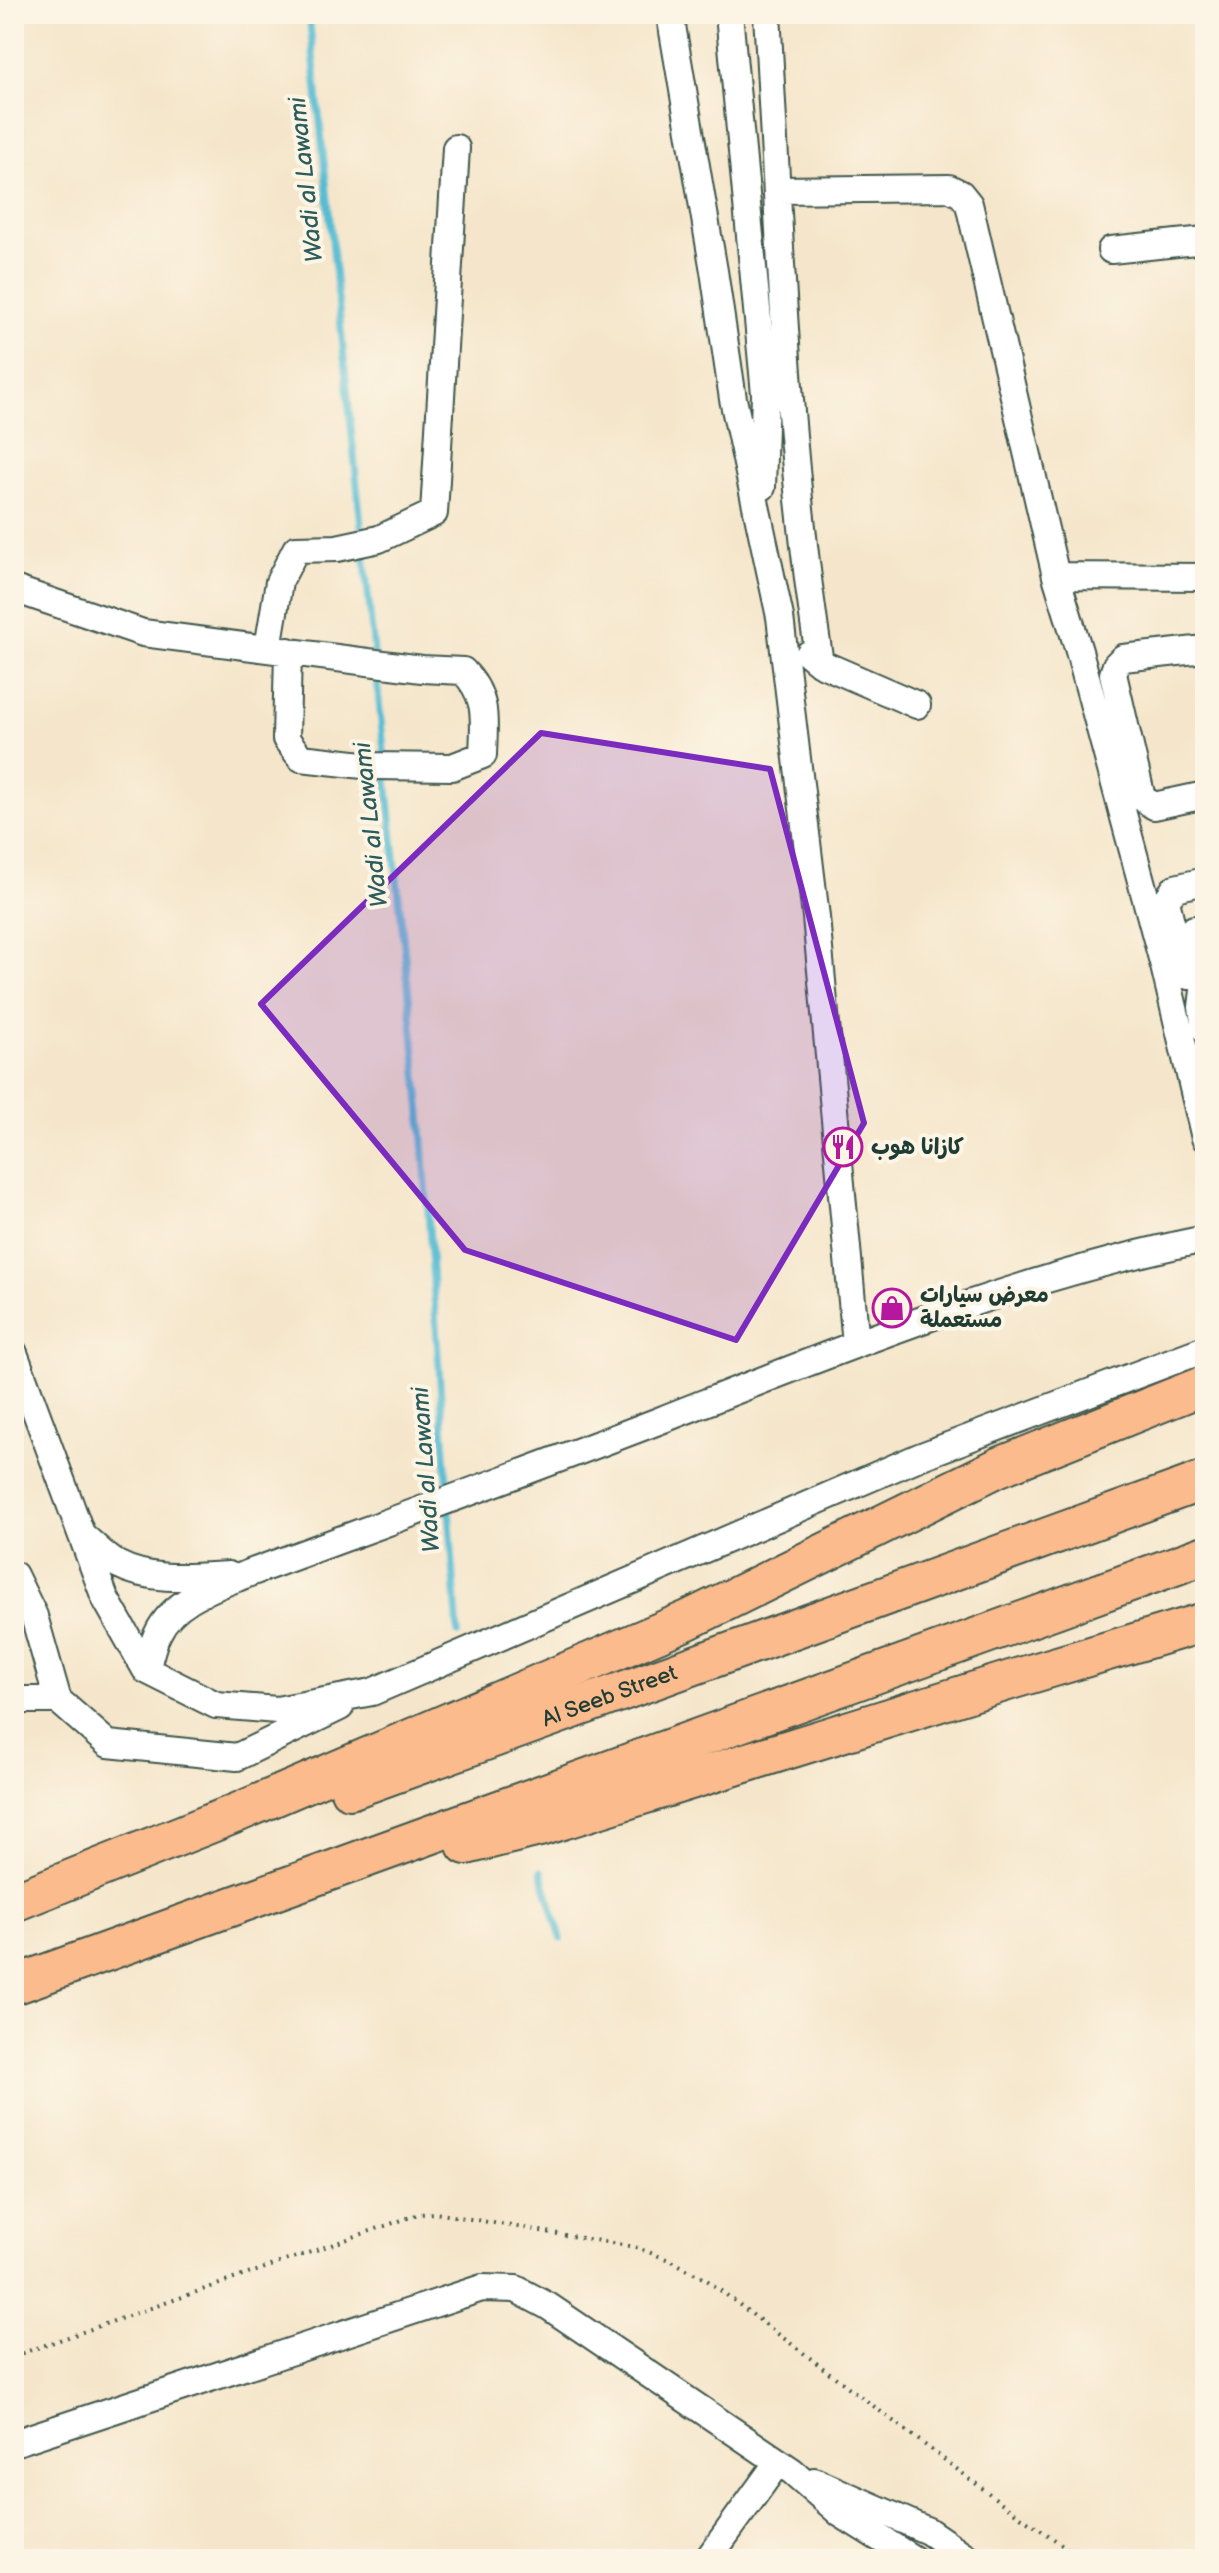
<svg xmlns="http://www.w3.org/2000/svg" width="1219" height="2573" font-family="'Balsamiq Sans','Playpen Sans Arabic',sans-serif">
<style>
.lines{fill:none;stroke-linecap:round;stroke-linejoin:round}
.stream{stroke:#55bcd3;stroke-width:7}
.minor-casing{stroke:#3f564b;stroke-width:30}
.highway-casing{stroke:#3f564b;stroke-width:42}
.path{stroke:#3f564b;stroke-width:4;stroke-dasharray:2 6;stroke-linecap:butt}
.minor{stroke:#fff;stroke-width:26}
.highway{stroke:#fbbb8d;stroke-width:38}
.marked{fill:#7b2cbf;fill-opacity:0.2;stroke:#7b2cbf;stroke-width:6;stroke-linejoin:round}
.labels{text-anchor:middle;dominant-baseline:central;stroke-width:8;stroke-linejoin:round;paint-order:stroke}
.poi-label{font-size:22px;font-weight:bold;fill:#1f3d34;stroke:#fcf5e5;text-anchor:start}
.street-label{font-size:22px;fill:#1f3d34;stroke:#fcf5e5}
.water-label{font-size:24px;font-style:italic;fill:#2c5d5c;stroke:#fcf5e5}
</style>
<rect width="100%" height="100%" fill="#fcf5e5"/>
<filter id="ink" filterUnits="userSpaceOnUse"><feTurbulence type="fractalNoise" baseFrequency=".0125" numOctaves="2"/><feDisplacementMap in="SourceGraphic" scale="16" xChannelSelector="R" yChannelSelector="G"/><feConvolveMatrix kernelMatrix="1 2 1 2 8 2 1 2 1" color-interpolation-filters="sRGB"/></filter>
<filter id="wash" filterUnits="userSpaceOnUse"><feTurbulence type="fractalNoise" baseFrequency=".006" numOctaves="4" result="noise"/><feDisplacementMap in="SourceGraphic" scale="32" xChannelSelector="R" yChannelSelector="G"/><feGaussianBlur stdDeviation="1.8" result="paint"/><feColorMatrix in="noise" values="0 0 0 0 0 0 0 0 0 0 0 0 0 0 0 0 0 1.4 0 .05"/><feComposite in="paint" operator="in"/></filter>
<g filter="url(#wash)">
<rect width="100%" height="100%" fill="#f5e6cb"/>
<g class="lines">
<path class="stream" d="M309,14L421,1113L448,1495
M449,1508L458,1633
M541,1871L561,1938"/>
</g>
</g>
<g filter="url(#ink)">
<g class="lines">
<defs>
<path id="minor" d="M670,14L714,271L733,399L780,617L816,917L856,1344
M729,14L765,394L762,487
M767,14C780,231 786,449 820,663
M778,190L949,188L961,194L969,204L1056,576L1079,651L1164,966L1205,1138
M1111,250L1205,240
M1056,576L1205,577
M14,589L143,633L422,669L463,671C489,697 484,721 483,755L452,767L372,766L301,758L286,739L288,651
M268,648L279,582L296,549L337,548L379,539L434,513L456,148
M1205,649L1123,658L1116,665L1113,674L1142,798L1154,806L1205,795
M809,654L820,663L917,705
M1205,881L1175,888L1166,901L1183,972L1188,976L1205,973
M1194,929L1205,970
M1205,982L1202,1007L1205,1029
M14,1353L105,1598L146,1670L216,1705L277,1710L372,1692L919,1457L1205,1349
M83,1536C94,1545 105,1557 117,1564C151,1582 192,1577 228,1575
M14,1575L34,1616L58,1700L108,1744L237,1757L340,1707
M146,1670C150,1658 152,1644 158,1633C174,1599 215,1587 247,1574C385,1523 524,1473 661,1420C839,1350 1017,1277 1205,1239
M14,1700H58
M14,2443L482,2288L516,2289L548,2306L792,2471L841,2514L913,2559
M814,2481L928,2531L969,2559
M708,2559L778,2462"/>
<g id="highway">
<path id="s1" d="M350,1790L1205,1480"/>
<path d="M466,1845L543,1826L1017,1678L1205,1622"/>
<path d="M14,1902L234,1814L688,1620L999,1467L1205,1385"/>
<path d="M14,1985L1205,1555"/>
</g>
</defs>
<use href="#minor" class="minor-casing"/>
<use href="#highway" class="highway-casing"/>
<path class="path" d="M14,2356L419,2214L435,2213L635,2247L672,2261L708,2281L1003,2504L1083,2559"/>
<use href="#minor" class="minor"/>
<use href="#highway" class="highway"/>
</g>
</g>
<path class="marked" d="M541,733L770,769L864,1123L736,1340L465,1250L261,1004Z"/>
<defs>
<symbol id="restaurant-ring" viewBox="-11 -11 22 22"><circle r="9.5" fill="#fcf5e5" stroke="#b5179e" stroke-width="1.5"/><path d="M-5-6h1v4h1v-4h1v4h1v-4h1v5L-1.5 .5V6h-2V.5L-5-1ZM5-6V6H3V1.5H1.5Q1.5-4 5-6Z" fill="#b5179e"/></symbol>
<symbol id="shop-ring" viewBox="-11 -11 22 22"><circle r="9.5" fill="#fcf5e5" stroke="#b5179e" stroke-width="1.5"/><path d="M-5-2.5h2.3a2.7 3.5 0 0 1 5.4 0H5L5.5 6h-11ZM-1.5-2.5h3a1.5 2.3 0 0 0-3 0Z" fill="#b5179e"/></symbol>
</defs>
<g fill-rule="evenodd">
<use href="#restaurant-ring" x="821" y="1125" width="44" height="44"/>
<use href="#shop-ring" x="870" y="1286" width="44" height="44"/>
</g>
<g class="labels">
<g class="poi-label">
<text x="871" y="1147">كازانا هوب</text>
<text x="920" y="1295">معرض سيارات<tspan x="920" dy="25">مستعملة</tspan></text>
</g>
<g class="street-label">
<text stroke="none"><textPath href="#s1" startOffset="276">Al Seeb Street</textPath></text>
</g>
<g class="water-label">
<text transform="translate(306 180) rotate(-96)">Wadi al Lawami</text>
<text transform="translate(371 825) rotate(-96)">Wadi al Lawami</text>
<text transform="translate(426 1470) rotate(-94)">Wadi al Lawami</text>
</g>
</g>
<rect width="1219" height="2573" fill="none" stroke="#fcf5e5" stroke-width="48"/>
</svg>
